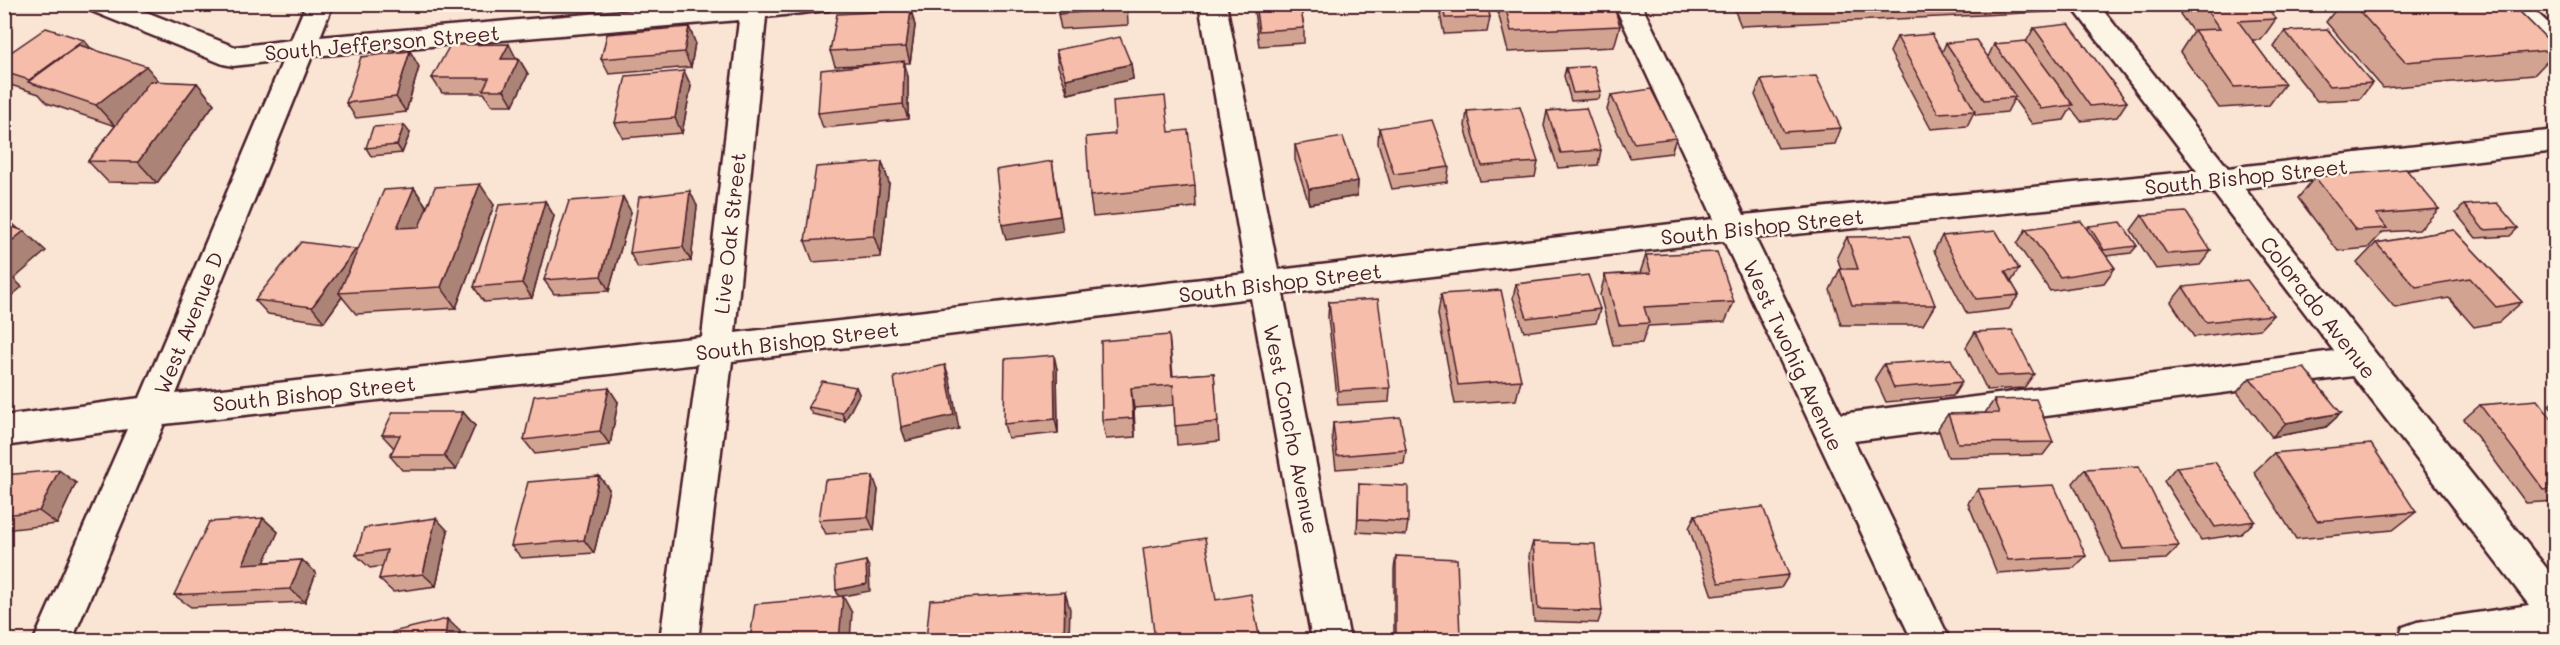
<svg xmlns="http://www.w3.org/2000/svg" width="2560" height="645" font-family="Mali,sans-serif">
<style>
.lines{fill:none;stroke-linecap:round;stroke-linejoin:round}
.minor-casing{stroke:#4a1f2b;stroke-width:5}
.major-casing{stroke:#4a1f2b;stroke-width:5}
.minor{fill:#fcf5e5;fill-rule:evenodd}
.major{fill:#fcf5e5;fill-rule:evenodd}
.wall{fill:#d3a392;stroke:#4a1f2b;stroke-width:1.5}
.shaded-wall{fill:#ac8477;stroke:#4a1f2b;stroke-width:1.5}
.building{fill:#f5bdaa;stroke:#4a1f2b;stroke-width:1.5}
.labels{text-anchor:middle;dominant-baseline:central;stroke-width:5;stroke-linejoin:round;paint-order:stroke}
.street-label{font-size:21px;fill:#4a1f2b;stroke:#fcf5e5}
</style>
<rect width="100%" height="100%" fill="#fae4d3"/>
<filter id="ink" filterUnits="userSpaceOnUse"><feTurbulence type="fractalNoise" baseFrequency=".0167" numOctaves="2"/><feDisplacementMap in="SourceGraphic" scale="12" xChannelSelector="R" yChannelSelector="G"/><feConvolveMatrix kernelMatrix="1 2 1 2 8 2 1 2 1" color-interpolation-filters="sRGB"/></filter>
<g filter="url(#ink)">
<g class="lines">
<defs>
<path id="minor" d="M86,4H126L235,47L291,40L306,4H333L320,37L708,4H832L829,10L766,17L735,333L1246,274L1199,4H1226L1278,270L1714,219L1614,4H1641L1744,215L2197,171L2070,4H2098L2228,168L2556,130V151L2244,188L2556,580V637L2531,640H2398L2403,627L2417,622L2529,605L2353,376L1854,441L1950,640H1912L1724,241L1283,294L1350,640H1312L1251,298L732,361L698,640H660L698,364L164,424L72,640H34L127,429L4,446V416L140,398L283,60L233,66L223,64L89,10ZM739,20L702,337L176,394L312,56ZM2213,192L2334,351L1841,414L1755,238Z"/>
<path id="major" d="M2497,4H2527L2556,30V55L2546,53Z"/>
</defs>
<use href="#minor" class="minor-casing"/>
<use href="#major" class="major-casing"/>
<use href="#minor" class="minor"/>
<use href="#major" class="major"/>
</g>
<path class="wall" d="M1127,4L1128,25L1061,29L1058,14Z
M1253,4H1300L1304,28V43L1259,46Z
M1438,4H1487L1490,17L1487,32L1444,34Z
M1496,4H1613L1620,26L1614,47L1508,52Z
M1732,4H2053L2049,12L1741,26Z
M2186,4H2240L2242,7L2276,19L2261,40H2252L2285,84L2269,105L2219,108L2180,52L2193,32L2180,14Z
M2340,4H2512L2556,48V52L2534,75L2383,88L2326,22Z
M911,10L915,26L910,63H904L908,77V119L823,128L818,113L879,64L835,66L830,51Z
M689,27L695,42L691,67L609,74L601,59Z
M2034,28L2127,102L2117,117L2081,121L2071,108L2064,120L2032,124L2014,99L2007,112L1976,115L1974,112L1967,126L1931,129L1890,52L1897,37L1942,52L1946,43L1988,57L1994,44L2026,42Z
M2285,31L2372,83L2360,99L2317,101L2274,47Z
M91,48L159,82L197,83L214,104L157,183L108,182L88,161L116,125L115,126L47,103L39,94L4,83V57Z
M1056,50L1131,64L1133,79L1068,94L1058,66Z
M410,51L419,67L406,112L356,118L346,103Z
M517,59H519L528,74L513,105H492L484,93H442L432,78Z
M1566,68L1601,91L1599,99L1571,101L1564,76Z
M684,71L691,86L682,133L623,138L615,123Z
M1761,80L1841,128L1835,144L1778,148L1755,95Z
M1611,95L1676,138L1671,153L1630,158L1607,110Z
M1467,111L1538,162L1535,177L1480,181L1465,126Z
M1547,111L1601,150L1598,165L1558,168L1544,126Z
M1379,128L1449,167L1447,182L1392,189L1378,143Z
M1169,132L1195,186L1196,207L1093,217L1090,196Z
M410,133L402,153L371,156L366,148Z
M1295,145L1358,181L1357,196L1309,204L1295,160Z
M882,162L889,183L881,257L813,262L805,241Z
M2315,177L2439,209L2419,230L2383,232L2368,248L2338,251L2298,198Z
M414,188L427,207L494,205L456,308L356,314L342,297L324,322L268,314L255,300L356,249L357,251Z
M623,197L631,212L609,291L554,294L544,280Z
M545,201L554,216L532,298L484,302L474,287Z
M2464,205L2518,228L2510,236L2476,238L2456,213Z
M697,206L691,261L638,268L630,253Z
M2142,215L2211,251L2200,265L2156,269L2131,230Z
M2089,226L2137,246L2131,253L2106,256L2115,268L2104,283L2050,291L2017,244L2026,229H2087Z
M2454,230L2522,302L2499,322L2474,327L2449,298L2395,308L2357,263L2376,243Z
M1942,236L2019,269L2011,282L2019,295L2009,309L1967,314L1934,251Z
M1847,237L1935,305L1923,325H1841L1830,290L1840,269H1841L1837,257Z
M1646,255L1734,302L1725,322L1648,326L1642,343L1613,345L1600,295L1605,275L1640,273Z
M1516,284L1600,309L1596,323L1524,332L1513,298Z
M2183,287L2273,315L2260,329L2194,337L2171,302Z
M1441,294L1521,380L1516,400L1455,404L1438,314Z
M1329,302L1390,388L1389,402L1338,405L1328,317Z
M1975,332L2034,374L2024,388L1987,390L1966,347Z
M1169,335L1173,376L1214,373L1219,441L1177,445L1174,405L1134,408L1135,437L1106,439L1102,420Z
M1884,364L1962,382L1953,396L1886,402L1875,378Z
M1057,369L1058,433L1008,438L1004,424Z
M2250,378L2341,413L2326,427L2272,437L2237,392Z
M856,387L859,394L845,421L812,414L808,407Z
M2556,399V413L2549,405Z
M1994,400L2053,442L2043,455L1948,457L1938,428L1948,414L1985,413Z
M618,402L610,445L535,454L524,440Z
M2480,405L2556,424V501L2526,503L2464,419Z
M463,412L475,426L456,470H402L390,456L394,448L382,435Z
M1333,423L1406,450L1404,464L1336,469L1332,437Z
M2274,453L2416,512L2393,530L2296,539L2254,472Z
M2176,467L2255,521L2241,534L2201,540L2164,481Z
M2085,469L2179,546L2166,559L2110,562L2073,483Z
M4,475L76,483L57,524L4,530Z
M599,476L609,489L594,553L522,558L511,546Z
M1359,484L1408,522L1406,535L1357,532Z
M1978,489L2086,556L2074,568L1997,573L1968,503Z
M878,490L874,530L826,534L819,520Z
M1695,515L1789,575L1781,588L1712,596L1689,528Z
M263,518L278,532L264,562L302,560L316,573L305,602L191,607L174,595Z
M448,531L436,586L393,592L379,579L383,566L370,568L356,555Z
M1533,542L1602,611L1598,623L1534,621L1529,555Z
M1396,556L1460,637L1459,640H1394V569Z"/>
<path class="shaded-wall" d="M911,10L915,26L910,63L906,47Z
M689,27L695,42L691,67L684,52Z
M84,40L97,56L31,83Z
M509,44L517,60L501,59Z
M410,51L419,67L406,112L396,97Z
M519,59L528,74L513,105L504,90Z
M904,61L908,77V119L903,104Z
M1131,64L1133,79L1068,94L1066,79Z
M146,66L164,87L115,126L96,105Z
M684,71L691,86L682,133L675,118Z
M197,83L214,104L157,183L138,162Z
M404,125L410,133L402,153L397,145Z
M1052,161L1063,231L1006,240L1002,225Z
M882,162L889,183L881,257L874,236Z
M1358,181L1357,196L1309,204V189Z
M480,184L494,205L456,308L441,287Z
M414,188L428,209L412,249L397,228Z
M690,191L697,206L691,261L683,247Z
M623,197L631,212L609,291L601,276Z
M545,201L554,216L532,298L522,283Z
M4,216L22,232L4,233Z
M24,231L46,251L14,279L22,287L4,302V247Z
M356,249L367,263L339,293L342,297L324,322L312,307Z
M1054,355L1057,369L1058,433L1055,419Z
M945,365L950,379L959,429L906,441L901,427Z
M856,387L859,394L845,421L842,413Z
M609,388L618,402L610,445L600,431Z
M1131,388L1134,408L1135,437L1133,418Z
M463,412L475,426L456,470L444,456Z
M2341,413L2326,427L2272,437L2286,423Z
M59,470L76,483L57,524L39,511Z
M599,476L609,489L594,553L584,540Z
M873,476L878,490L874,530L868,517Z
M263,518L278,532L258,576L243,564Z
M436,518L448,531L436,586L423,574Z
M302,560L316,573L305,602L290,589Z
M866,561L869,567L870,591L843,596L852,613L850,640H839V597L836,590Z
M1065,592L1070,609L1069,640H1064Z
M447,619L460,631L459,640H445Z"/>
<path class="building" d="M1058,4H1126V9L1058,14Z
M1255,4H1300L1304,28L1259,31Z
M1443,4H1487L1490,17L1445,18Z
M1505,4H1613L1620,26L1511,31Z
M2202,4H2240L2242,7L2266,6L2276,19L2238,21L2285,84L2234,87L2194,30L2220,29Z
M2353,4H2512L2556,48V50L2405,62Z
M911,10L906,47L830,51L837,14Z
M2069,24L2127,102L2090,106L2034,28Z
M689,27L684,52L601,59L607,34Z
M46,28L84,40L29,80L4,72V57Z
M2327,29L2372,83L2329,86L2285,31Z
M1932,34L1975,111L1938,113L1897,37Z
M1120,37L1131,64L1066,79L1056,50Z
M1976,40L2016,97L1984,100L1946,43Z
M2026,41L2073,105L2041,109L1994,44Z
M509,44L501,59H519L504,90H483L489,78H432L450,45Z
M79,45L146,66L96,105L28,82Z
M410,51L396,97L346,103L361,57Z
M904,61L903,104L818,113L821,70Z
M1594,66L1601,91L1573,93L1566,68Z
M684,71L675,118L615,123L626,76Z
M1816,76L1841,128L1784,132L1761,80Z
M150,81L197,83L138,162L88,161Z
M1651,89L1676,138L1634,143L1611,95Z
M1165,96L1169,132L1188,130L1195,186L1090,196L1086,137L1115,134L1113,101Z
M1520,107L1538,162L1482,166L1467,111Z
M1586,108L1601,150L1561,153L1547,111Z
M1432,120L1449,167L1394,174L1379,128Z
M404,125L397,145L366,148L373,127Z
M1343,137L1358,181L1309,189L1295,145Z
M1052,161L1060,216L1002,225L996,170Z
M882,162L874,236L805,241L816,167Z
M2406,169L2439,209L2376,214L2387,228L2356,230L2315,177Z
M480,184L441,287L339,293L384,190L414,188L397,228L419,227L435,187Z
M690,191L683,247L630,253L639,197Z
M623,197L601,276L544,280L569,201Z
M545,201L522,283L474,287L499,205Z
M2497,203L2518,228L2484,230L2464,205Z
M2186,212L2211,251L2167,254L2142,215Z
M2081,221L2115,268L2060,277L2026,229Z
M2121,222L2137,246L2104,250L2089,226Z
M4,224L24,231L4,247Z
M2454,230L2522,302L2496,307L2470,278L2416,287L2376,243Z
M1996,231L2019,269L2005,271L2019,295L1976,299L1942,236Z
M1909,236L1935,305H1852L1840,269H1858L1847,237Z
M301,242L356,249L312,307L255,300Z
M1717,252L1734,302L1644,307L1649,323L1619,325L1605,275L1651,273L1646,255Z
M1588,275L1600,309L1527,318L1516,284Z
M2247,280L2273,315L2206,322L2183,287Z
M1501,290L1521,380L1458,385L1441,294Z
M1378,299L1390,388L1339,391L1329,302Z
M2012,330L2034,374L1997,376L1975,332Z
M1169,335L1172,376L1214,373L1218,422L1175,426L1173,385L1131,388L1133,418L1102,420L1101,341Z
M1054,355L1055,419L1004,424L1005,359Z
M1951,359L1962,382L1894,388L1884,364Z
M945,365L954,415L901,427L894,377Z
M2304,368L2341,413L2286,423L2250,378Z
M822,381L856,387L842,413L808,407Z
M609,388L600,431L524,440L534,396Z
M2036,399L2053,442L1958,443L1948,414L1999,413L1994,400Z
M2537,400L2556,424V489L2544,490L2480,405Z
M393,412H463L444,456H390L400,435H382Z
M1400,417L1406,450L1337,456L1333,423Z
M2371,444L2416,512L2317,521L2274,453Z
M2215,462L2255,521L2215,527L2176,467Z
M2139,466L2179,546L2123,549L2085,469Z
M59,470L39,511L4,515V475Z
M599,476L584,540L511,546L528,482Z
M873,476L868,517L819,520L825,480Z
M1359,484L1408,486V522L1358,519Z
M2054,485L2086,556L2008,560L1978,489Z
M1763,507L1789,575L1719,583L1695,515Z
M263,518L243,564L302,560L290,589L174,595L209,522Z
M436,518L423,574L379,579L387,550L356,555L364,528Z
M1205,538L1216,600L1251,594L1260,640H1155L1143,548Z
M1533,542L1595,544L1602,611L1538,609Z
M1396,556L1457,559L1460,637L1396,635Z
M866,561L867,584L836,590L835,567Z
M1065,592L1064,640H926L930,600Z
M843,596L839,640H750L755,604Z
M447,619L445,640H391L392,632Z"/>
</g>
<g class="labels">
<g class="street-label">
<text transform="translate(382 42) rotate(-5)">South Jefferson Street</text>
<text transform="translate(2246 176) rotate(-6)">South Bishop Street</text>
<text transform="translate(1762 226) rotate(-6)">South Bishop Street</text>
<text transform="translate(729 233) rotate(-84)">Live Oak Street</text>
<text transform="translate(1280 282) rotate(-7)">South Bishop Street</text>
<text transform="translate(2319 307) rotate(52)">Colorado Avenue</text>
<text transform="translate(188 323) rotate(-68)">West Avenue D</text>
<text transform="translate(797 340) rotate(-7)">South Bishop Street</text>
<text transform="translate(1794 355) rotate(65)">West Twohig Avenue</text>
<text transform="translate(314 393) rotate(-6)">South Bishop Street</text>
<text transform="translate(1292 429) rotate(79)">West Concho Avenue</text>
</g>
</g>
<rect width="2560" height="645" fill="none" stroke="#fcf5e5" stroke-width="24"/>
<rect x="12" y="12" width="2536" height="621" fill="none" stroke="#4a1f2b" stroke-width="2" filter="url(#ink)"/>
</svg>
